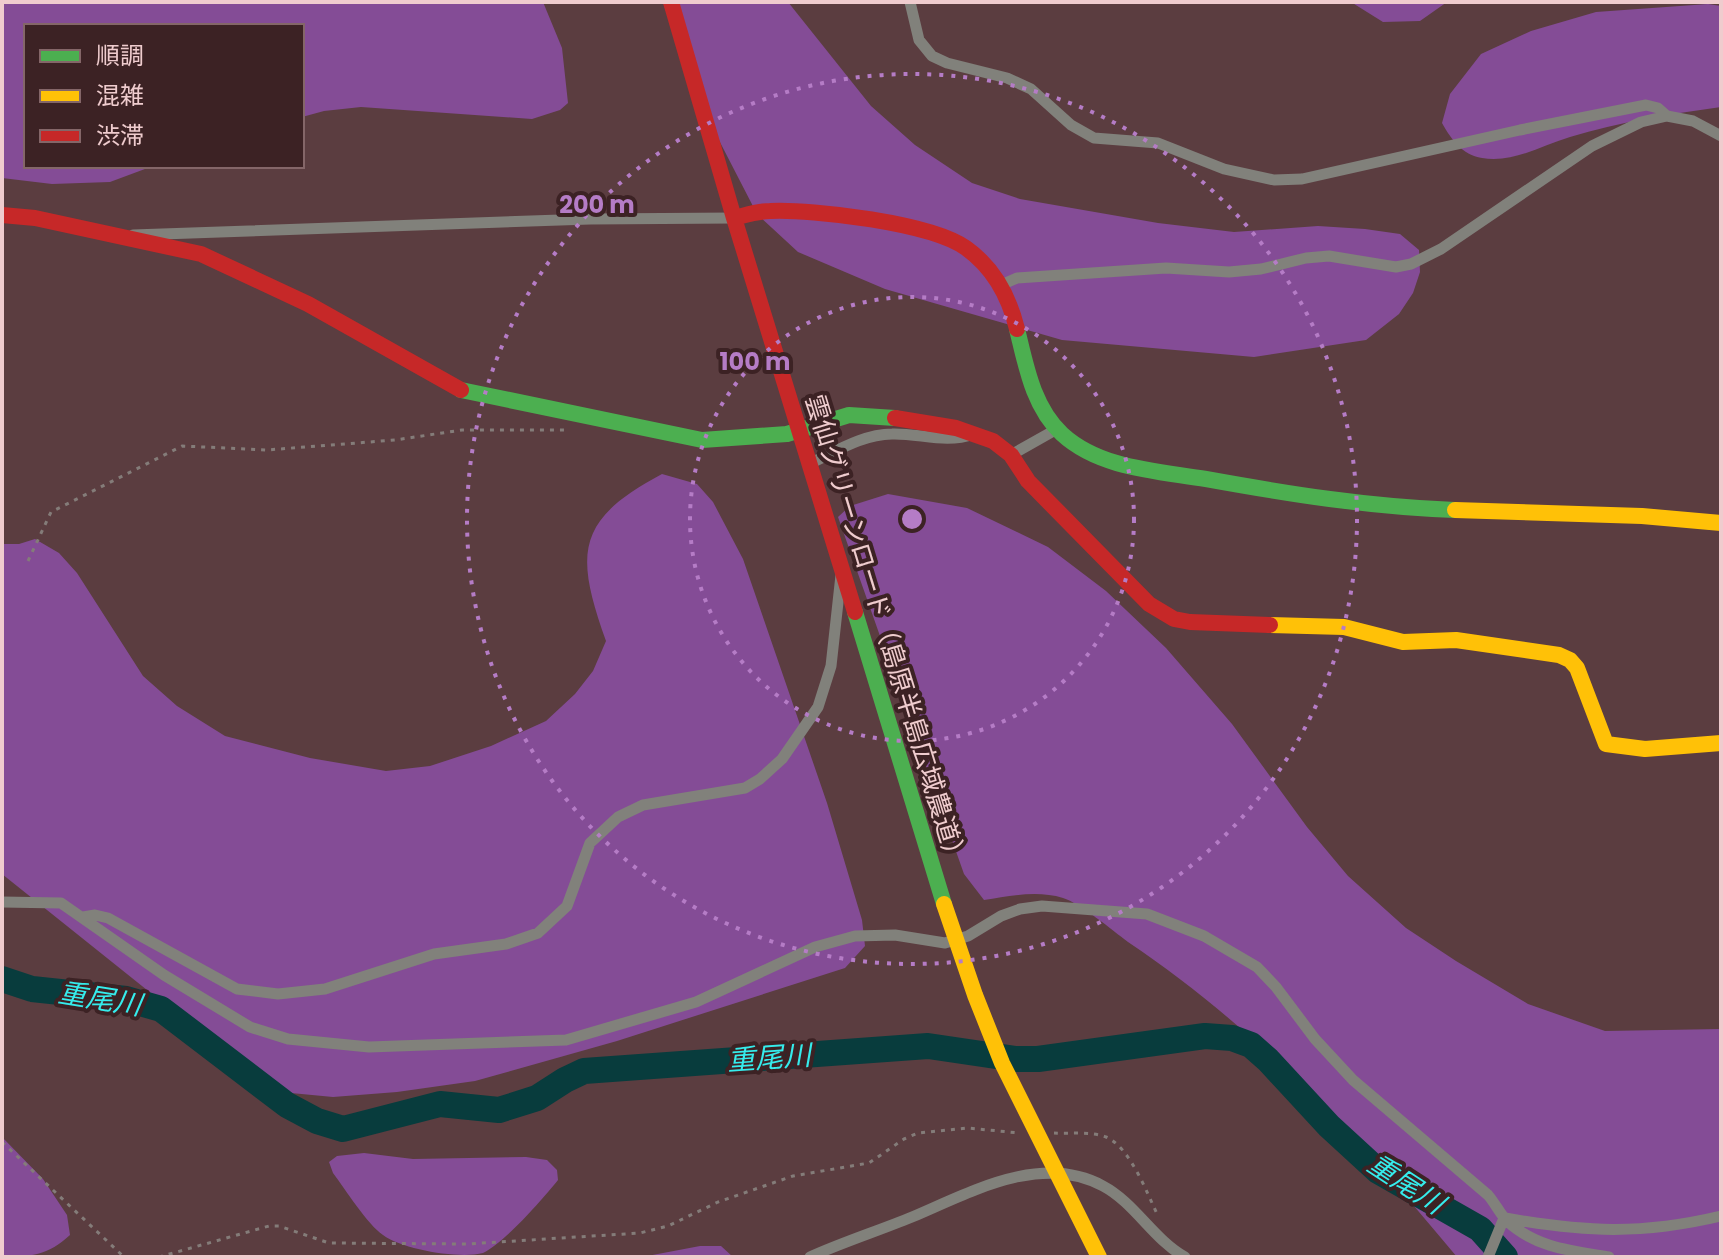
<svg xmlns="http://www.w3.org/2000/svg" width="1723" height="1259" font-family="Poppins,'Noto Sans JP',sans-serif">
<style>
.forest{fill:#844c96}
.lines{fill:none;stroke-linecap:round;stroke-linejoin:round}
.river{stroke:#083c3d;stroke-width:26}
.path{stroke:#847c79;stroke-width:3;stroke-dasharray:4 6;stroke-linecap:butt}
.street{stroke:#81817b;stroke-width:11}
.fast{stroke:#4caf50;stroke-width:16}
.slow{stroke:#ffc107;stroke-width:16}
.jam{stroke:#c62828;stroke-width:16}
.ring{fill:none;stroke:#b57cc6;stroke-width:4;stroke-dasharray:4 8}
.labels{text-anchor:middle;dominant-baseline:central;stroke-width:8;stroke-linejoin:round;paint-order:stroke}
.street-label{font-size:26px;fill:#efccce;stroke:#3c2224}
.water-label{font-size:28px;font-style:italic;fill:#35ecec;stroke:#3c2224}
.centre{fill:#b57cc6;stroke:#3c2224;stroke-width:4}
.ring-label{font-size:24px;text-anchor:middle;font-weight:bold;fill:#b57cc6;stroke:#3c2224;stroke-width:8;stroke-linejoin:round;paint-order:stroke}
</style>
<rect width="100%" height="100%" fill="#5b3d40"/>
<path class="forest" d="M2,2H543L562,48L568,103L560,110L532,119L361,107L324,111L302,117V26H26V166H153L110,182L52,184L2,178Z
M663,2H788L871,106L915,145L972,183L1020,199L1158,223L1234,232L1318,226L1365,229L1400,234L1419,250L1420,272L1413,293L1399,314L1366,340L1254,357L1062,340L885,289L798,252L757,214L690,84Z
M1351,2H1447L1420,21L1383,22Z
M1708,4L1721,6V107C1671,114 1619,122 1570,137C1540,146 1514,163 1482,158C1462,155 1451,139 1442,123L1450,94L1481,54L1531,31L1596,12Z
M662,474L697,484L713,502L743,559L827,803L862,920L865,946L845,968L617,1041L475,1081L397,1092L333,1097L291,1093L242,1066L2,874V544H19L35,539L59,553L77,573L143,676L177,706L225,736L310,758L386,771L430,766L491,746L546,721L575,694L593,671L606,641C575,554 575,520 662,474Z
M888,494L967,508L1048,547L1106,591L1166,648L1232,724L1307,827L1348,876L1406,928L1456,961L1528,1004L1605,1031L1721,1029V1257H1457C1357,1137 1259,1030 1128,942C1112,930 1080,903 1063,898C1037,890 1010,896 984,900L964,874L838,517L850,506Z
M2,1137L43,1179L67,1215L70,1235C48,1255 32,1257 2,1257Z
M364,1153L413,1159L526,1157L547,1160L557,1170L558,1180C542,1200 505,1242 483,1253C460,1259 403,1250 383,1235C368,1225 345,1189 333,1173L329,1162L337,1156Z
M700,1246H721L733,1257H642Z"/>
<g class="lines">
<path class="river" d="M2,979L32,989L126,999L161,1009L287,1105L317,1121L343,1129L440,1104L499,1110L537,1098L565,1080L584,1071L928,1046L1016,1059H1038L1205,1036L1232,1038L1251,1045L1268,1060L1329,1126L1378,1171L1480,1229L1505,1257"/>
<path class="path" d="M28,561L51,512L182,446L267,450L395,440L462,430H565
M1054,1133C1070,1134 1091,1131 1106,1137C1130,1147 1147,1193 1158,1216
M2,1142L124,1257
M159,1257L269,1226H279L329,1243L467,1244L640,1233L668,1226L718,1202L793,1176L869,1163L904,1139L918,1133L968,1128L1019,1133"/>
<path class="street" d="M910,2L919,40L932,56L947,63L1007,78L1031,89L1071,125L1094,138L1158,143L1224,169L1274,180L1302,179L1520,130L1646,105L1658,108L1667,116
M133,235L590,219L734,218
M1001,285L1017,278L1166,268L1229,272L1261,269L1306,258L1329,256L1396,267L1411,264L1441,249L1592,146L1641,122L1667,116L1693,121L1721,136
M1011,455L1057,429
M809,464C835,452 863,434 892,434C919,433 946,444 973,434
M2,902L61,903L164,975L250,1027L288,1039L369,1047L566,1040L696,1002L815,947L855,936L895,935L945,943L968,936L1001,916L1020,909L1042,906L1147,914L1204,936L1257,967L1276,987L1315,1039L1353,1080L1488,1195C1495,1203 1500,1214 1507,1221C1536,1248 1572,1251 1609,1257
M83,917L95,915L108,918L237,989L278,994L325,989L434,954L506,944L538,933L567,906L590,843L618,817L643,805L745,788L760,779L782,759L818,707L831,666L841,575
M1505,1218C1585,1232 1641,1235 1721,1216
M810,1257C843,1242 878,1231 912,1217C969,1193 1041,1152 1103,1186C1135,1203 1153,1239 1185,1257
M1488,1257L1504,1218"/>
<path class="fast" d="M1017,329C1026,366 1033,407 1062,434C1100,469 1158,471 1206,479C1289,494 1370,507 1455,510
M461,390L702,440L787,434L849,415L895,418
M855,612L944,904"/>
<path class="slow" d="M1455,510L1642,516L1721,523
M1270,625L1344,627L1403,642L1456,640L1559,655L1570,660L1577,668L1606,744L1645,749L1721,743
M944,904L975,995L1002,1063L1099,1257"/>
<path class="jam" d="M671,2L734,218L855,612
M2,215L35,218L201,254L308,304L461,390
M734,218C746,215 758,211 770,211C814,209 931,223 966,248C994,268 1009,296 1017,329
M895,418L956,428L993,441L1011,455L1028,481L1149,604L1174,619L1190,622L1270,625"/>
</g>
<g class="ring">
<circle cx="912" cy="519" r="222"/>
<circle cx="912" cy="519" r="445"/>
</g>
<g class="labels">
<g class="street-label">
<text transform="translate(886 631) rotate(73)">雲仙グリーンロード（島原半島広域農道）</text>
</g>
<g class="water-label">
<text transform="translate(100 999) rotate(9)">重尾川</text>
<text transform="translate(769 1058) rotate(-4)">重尾川</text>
<text transform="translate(1406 1184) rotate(33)">重尾川</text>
</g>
</g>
<circle cx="912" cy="519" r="12" class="centre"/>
<g class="ring-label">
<text x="597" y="213">200 m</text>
<text x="755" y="370">100 m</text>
</g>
<rect width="1723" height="1259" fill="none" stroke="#efccce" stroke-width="8"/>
<rect x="24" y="24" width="280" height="144" fill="#3c2224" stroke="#846668" stroke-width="2"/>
<rect x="40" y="50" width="40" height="12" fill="#4caf50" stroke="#846668" stroke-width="2"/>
<text x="96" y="64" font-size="24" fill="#efccce">順調</text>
<rect x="40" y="90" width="40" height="12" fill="#ffc107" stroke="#846668" stroke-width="2"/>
<text x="96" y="104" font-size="24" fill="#efccce">混雑</text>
<rect x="40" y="130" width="40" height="12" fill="#c62828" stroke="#846668" stroke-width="2"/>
<text x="96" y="144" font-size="24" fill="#efccce">渋滞</text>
</svg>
